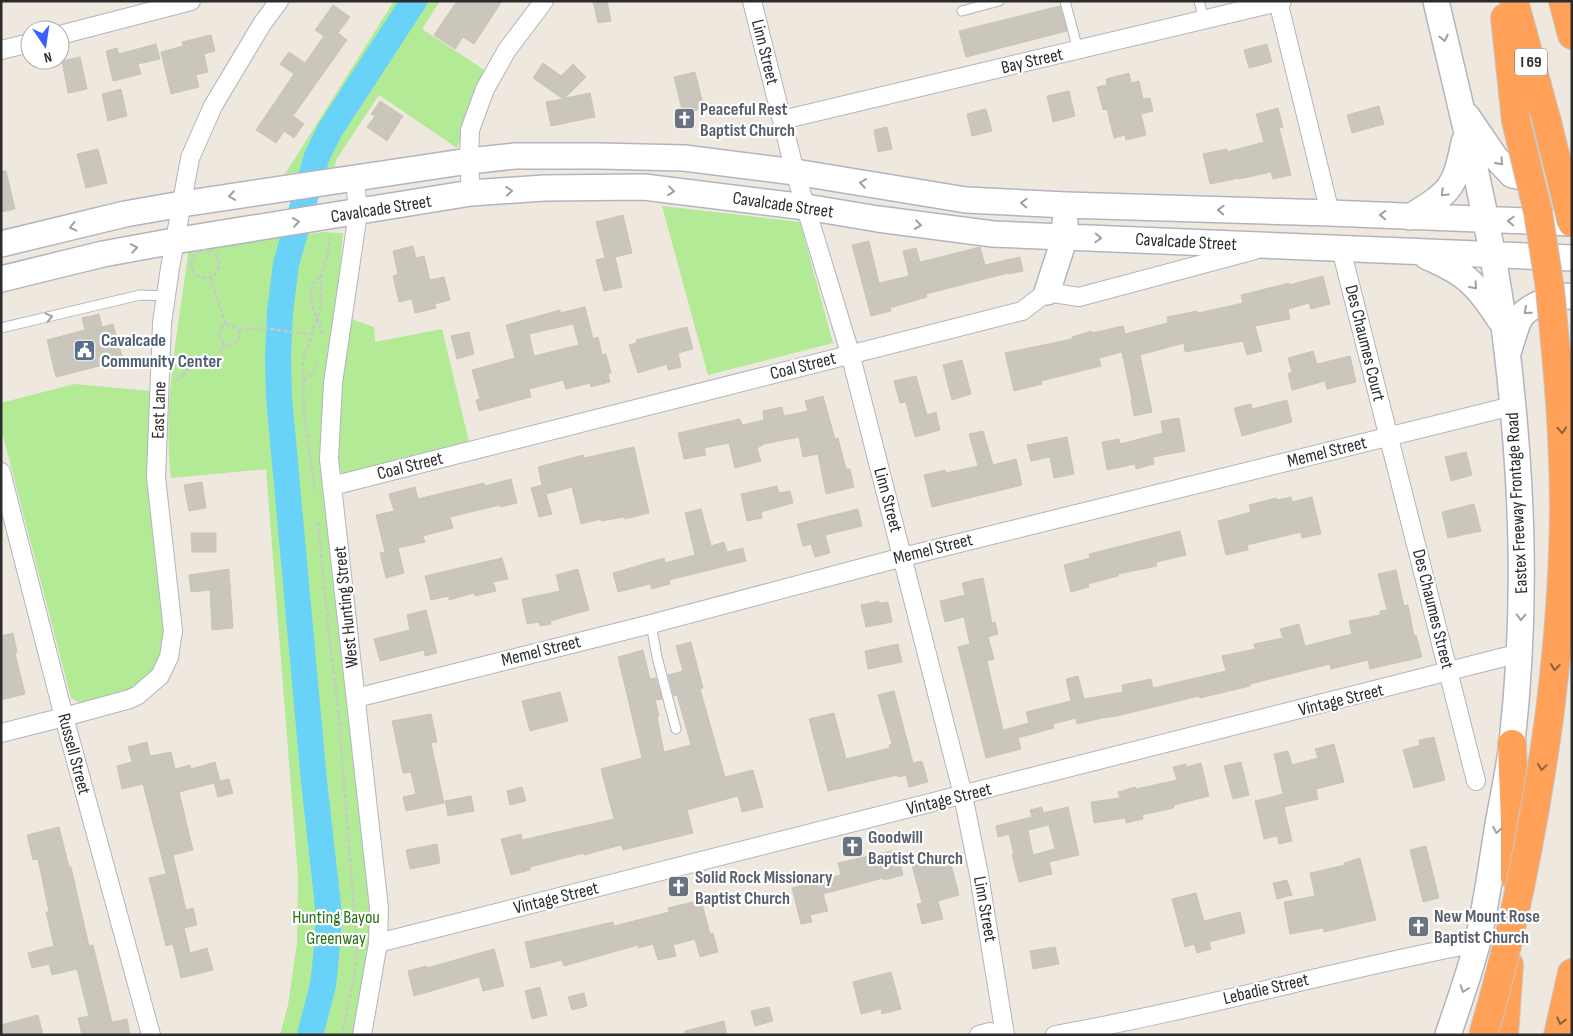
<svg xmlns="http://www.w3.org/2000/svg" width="1573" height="1036" font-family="'Sofia Sans Condensed',sans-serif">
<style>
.green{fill:#b2ea96}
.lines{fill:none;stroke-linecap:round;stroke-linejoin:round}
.river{stroke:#69d2f9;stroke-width:26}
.building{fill:#cac6bc;stroke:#cbc4b7;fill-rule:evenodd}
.service-casing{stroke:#b2b4c1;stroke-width:11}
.minor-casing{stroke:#b2b4c1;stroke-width:20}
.secondary-casing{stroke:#b2b4c1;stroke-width:28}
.motorway-casing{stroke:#c8c8c8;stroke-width:30}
.path{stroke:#c8c8c8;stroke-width:2.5;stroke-dasharray:4 2.5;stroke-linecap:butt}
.service{stroke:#fff;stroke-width:9}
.minor{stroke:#fff;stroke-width:18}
.secondary{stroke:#fff;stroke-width:25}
.motorway{stroke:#ffa159;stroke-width:28}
.motorway-bridge-casing{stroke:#c8c8c8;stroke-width:30;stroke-linecap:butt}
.motorway-bridge{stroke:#ffa159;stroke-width:28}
.oneway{stroke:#a0a0a0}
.oneway2{stroke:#8b6140}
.labels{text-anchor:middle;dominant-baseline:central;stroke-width:4.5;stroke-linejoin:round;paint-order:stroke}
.shield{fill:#fff;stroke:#6b6b6b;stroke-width:1}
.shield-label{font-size:16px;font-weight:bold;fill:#2c2c2c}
.street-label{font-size:18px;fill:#2c2c2c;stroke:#fff}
.worship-label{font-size:18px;font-weight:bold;fill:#5b616d;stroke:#fff;text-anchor:start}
.service-label{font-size:18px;font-weight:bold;fill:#4e5e75;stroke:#fff;text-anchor:start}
.park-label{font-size:18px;fill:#277214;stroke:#fff}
</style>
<rect width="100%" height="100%" fill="#efe8de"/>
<path class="green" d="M394,1H440L422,29L489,73L457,148L379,95L336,160L335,167L285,174Z
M662,206L800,222L833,343L708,375Z
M324,232L343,233L336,320L327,393L374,929L356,1035H280L288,1005L297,943L298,877L266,469L171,478C162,405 179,326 188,253L195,248Z
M351,319L374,327L375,342L442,329L470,446L352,476L342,473C329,452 346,347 351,319Z
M74,384L150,391L148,433L152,492L166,629L157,669L134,689L85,706L71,698L1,428V403Z"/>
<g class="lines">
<path class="river" d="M310,1035L323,985L326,957L329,915L314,781L279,397L278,357L280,312L286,264L317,156L330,130L414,1"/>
</g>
<path class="building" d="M457,1H502L474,44L463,37L455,49L434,35Z
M593,1H607L611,21L598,23Z
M333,5L350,17L338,33L347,40L293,116L304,124L294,138L284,131L276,143L256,130L294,74L280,64L289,52L305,63L324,36L315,30Z
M1060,6L1067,31L966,57L959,31Z
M211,35L215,51L204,54L208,72L196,75L199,87L171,94L161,52L183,46L182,42Z
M156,44L160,59L138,64L141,74L113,81L106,51L117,48L119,54Z
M1267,44L1272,62L1249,68L1244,50Z
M80,57L87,89L68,93L62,61Z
M543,63L561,76L573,64L586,77L565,98L590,93L595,117L551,126L546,102L563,99L533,78Z
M695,72L704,108L683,114L674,77Z
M1129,73L1131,83L1139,81L1143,99L1150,98L1153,111L1141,114L1146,135L1126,140L1125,135L1114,138L1107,109L1103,110L1097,87L1107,85L1106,79Z
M121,89L127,116L108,121L102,94Z
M1069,91L1075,116L1053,122L1047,96Z
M380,101L403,116L387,141L367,127L375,116L371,114Z
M1379,106L1384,124L1352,133L1347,115Z
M1278,108L1283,127L1279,128L1291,175L1273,179L1271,172L1239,179V178L1210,184L1203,154L1227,149V152L1264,142L1256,114Z
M986,109L992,131L972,136L967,114Z
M887,127L892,149L878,152L874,130Z
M98,149L107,183L86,188L77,154Z
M1,171H6L15,209L1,212Z
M623,215L632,253L615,257L622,287L604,291L596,260L605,258L596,222Z
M869,241L879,283L909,276L903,251L916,248L920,262L980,247L985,265L1020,257L1023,271L1009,274L1008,273L926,294L927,297L890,308L891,311L871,316L852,245Z
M413,246L416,258L424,256L430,280L444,277L450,300L435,304L436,308L415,313L412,299L399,302L393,276L398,274L393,251Z
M1323,276L1330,304L1311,309L1309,303L1288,309L1290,319L1255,326L1262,351L1247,355L1243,341L1185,352L1184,343L1140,355L1152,412L1134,416L1131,400H1132L1122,352L1099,358L1101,366L1041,381L1042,384L1014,391L1005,353L1072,339V337L1091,331L1092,333L1123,326L1125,334L1168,323L1167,317L1197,311L1198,313L1243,303L1241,295L1289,283V285Z
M585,307L593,339L598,337L602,355L606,354L611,373L608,374L610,382L591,387L590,383L566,389L563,380L529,389L531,397L479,411L476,400L480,399L472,370L515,358L506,325L560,310V313ZM573,324L579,345L534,356L529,334Z
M99,314L102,327L113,324L123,360L56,377L47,340L85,330L82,318Z
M687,327L693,349L678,353L681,367L668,370L667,364L638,373L629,345L637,343L636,340Z
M469,332L474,354L457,359L451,336Z
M1313,351L1317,364L1350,356L1356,382L1327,389L1325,381L1292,390L1288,374L1292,372L1288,358Z
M962,360L971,394L952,400L943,365Z
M916,376L927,415L936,412L940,430L915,437L906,402L900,403L894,381Z
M823,396L835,439L838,438L846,469H850L854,487L826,494L818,454L803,457L799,437L764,444L757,448L761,461L735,468L729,443L704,448L706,455L684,459L678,433L740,419L742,425L764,420L763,411L782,407L784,416L808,411L805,401Z
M1287,400L1292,422L1242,436L1234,408L1251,404L1252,409Z
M1179,418L1185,451L1153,457L1154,464L1136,469L1135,464L1107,470L1102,442L1119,439L1120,444L1163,433L1161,421Z
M983,431L993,465L1016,459L1022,485L932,507L924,475L945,470L946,473L978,466L969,434Z
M1067,437L1074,474L1054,478L1050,457L1031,461L1027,445Z
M634,447L649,513L625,519L624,517L601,521V519L581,524L572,487L546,494L552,514L539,517L531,488L542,485L538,467L583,455L584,458Z
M1466,452L1472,475L1451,481L1445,457Z
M511,479L517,503L500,507V505L450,517L453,528L423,536L425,542L398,548L404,573L386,578L380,553L385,552L376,515L394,511L389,494L415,487L418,499L484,483L485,486Z
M202,482L206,508L189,511L184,485Z
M777,486L779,493L790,491L793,503L761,512L762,518L747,521L741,494Z
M1291,497L1292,502L1312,497L1321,534L1302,538L1301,532L1247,545L1248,550L1226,555L1218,521L1251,512L1249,505L1276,498L1277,500Z
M1474,504L1481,531L1448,538L1442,512Z
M701,509L711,546L724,542L727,552L743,548L746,561L669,580L670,584L652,589L650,584L618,592L613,573L664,558L665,563L695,555L685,513Z
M858,509L862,526L825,535L830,553L815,557L811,544L803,546L797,524Z
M1180,531L1186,555L1156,562L1157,566L1118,574V576L1088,584L1089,587L1071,592L1064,565L1090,558L1089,554Z
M191,533H216V552H192Z
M502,558L508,579L493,582L496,591L475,596L474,593L449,600V596L431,600L425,576Z
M229,569L233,628L212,630L210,590L191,592L189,575Z
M578,569L589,610L550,621L551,624L540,626L539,622L527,624L522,599L560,591L556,575Z
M1396,570L1404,606L1408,605L1414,636L1416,635L1422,657L1370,669L1368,660L1331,669L1330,664L1250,684V686L1200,698L1199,696L1117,716L1102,718L1077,724L1076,718L1053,724L1054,728L1018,738L1021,749L986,758L958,647L970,644L964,617L945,622L940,601L965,595L962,583L983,578L992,623L995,622L998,634L988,637L994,659L987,661L1003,730L1029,723L1026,712L1071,701L1066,679L1078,676L1084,699L1123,692L1122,685L1151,679L1153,688L1226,671L1222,656L1255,649L1254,644L1283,638L1280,629L1299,624L1305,646L1352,634L1349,621L1380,615V611L1387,610L1378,574Z
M879,601V603L888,602L892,622L866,627L861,605Z
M426,610L437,653L425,656L424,650L380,661L374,639L410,630L407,615Z
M13,633L17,652L15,653L25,694L1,700V636Z
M691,642L703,688L700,689L725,777L753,770L763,807L742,812L738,796L687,810L693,833L623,850L621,845L584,855V853L530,867V870L511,875L501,839L521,834L522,840L614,819L601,769L642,758L618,657L643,650L650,679L656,678L662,699L655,700L659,716L657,717L664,752L691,745L677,695L674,696L668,675L683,671L676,646Z
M898,644L902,662L868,669L865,651Z
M894,691L913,763L922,761L928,782L909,787L906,775L898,777L897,775L828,791L809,719L834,713L846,759L890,748L889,745L892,744L878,695Z
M560,692L568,721L530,731L522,701Z
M431,714L437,742L431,743L444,803L406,811L403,797L416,794L411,772L403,773L392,721Z
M1434,737L1445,780L1414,788L1403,750L1420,745L1419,740Z
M147,742L150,756L171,752L175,769L190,765L191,769L215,762L220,781L229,779L233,793L218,797L214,783L179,792L193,850L173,855L186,910L193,908L197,925L184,928L190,953L207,948L213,970L181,978L173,944L166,946L149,878L166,874L143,784L122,789L117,766L132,762L128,747Z
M1334,744L1344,782L1316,789L1318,799L1284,807L1292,841L1279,844L1277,836L1264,839L1255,801L1283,794L1274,754L1288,751L1292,765L1318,758L1315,749Z
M1241,762L1249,795L1233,799L1224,766Z
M1201,763L1209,796L1174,805V808L1142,815L1143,819L1126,823L1125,818L1094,823L1091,802L1120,798L1118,792L1135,787L1136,789L1177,780L1173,767L1186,764V767Z
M522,787L526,801L510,805L507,791Z
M471,796L474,811L448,816L445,801Z
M1042,807L1043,813L1068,807L1079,855L1049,862L1052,874L1019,882L1012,854H1014L1009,834L998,837L996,826L1032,817L1030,810ZM1049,825L1055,849L1033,855L1028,830Z
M59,827L69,867H71L89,946L93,945L112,1022L127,1019L130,1035H82L78,1018L89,1016L77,969L52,975L49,964L32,968L28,953L54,946L46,912H49L38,859L33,860L27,835Z
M437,844L440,863L410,869L406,850Z
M1426,846L1439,898L1423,902L1410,850Z
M896,850L903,875L884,880L883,878L823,894L828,911L810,915L812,922L801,924L792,888L841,875L838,863Z
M948,853L959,895L938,901L943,919L922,924L917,904L922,903L912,865L930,860L929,858Z
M1360,858L1376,920L1324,932L1323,928L1290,934L1284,902L1315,896L1310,873L1345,865L1344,863Z
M1287,880L1292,895L1277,899L1273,883Z
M1196,893L1204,921L1240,912L1245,933L1209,942L1211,949L1197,953L1194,944L1185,947L1172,899Z
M701,900L710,934L713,933L718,952L700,957L695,939L673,945L676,956L658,960L653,944L638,948V945L564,966L562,960L531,968L525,942L613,922L614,926L669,912L668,908Z
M1055,947L1059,964L1033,969L1030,951Z
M494,949L504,986L483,991L479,977L414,996L408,971L426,966L427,968Z
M891,972L901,1009L882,1014L881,1009L861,1014L853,982Z
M540,987L547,1015L532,1019L525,991Z
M584,993L587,1006L572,1010L568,997Z
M769,1007L773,1021L755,1026L751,1011Z
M38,1015L43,1035H1V1025Z
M724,1021L727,1035H685V1031Z"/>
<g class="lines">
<defs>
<path id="service" d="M1065,1L1078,50
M1199,1L1204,20
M962,11L999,1
M1,328L140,295L166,296
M651,624L657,657L676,729"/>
<path id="minor" d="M752,1L795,172L850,353L963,795L979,875L1005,1035
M1278,1L1330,213
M60,35L191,1
M1,50L30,43
M782,120L1282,1
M355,178L358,213L333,383L329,459L379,908L378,943L362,1035
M471,193L469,161L470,130L485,89L507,50L544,1
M1341,249L1476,781
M1,472L64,717L151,1035
M332,486L1022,311L1047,292L1079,297L1255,250
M356,698L651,624L903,557L1512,406
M1,733L64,717L130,699L138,695L160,676L169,657L173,631L156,477L162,323L170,268L190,158L213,106L262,24L279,1
M378,943L1520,653
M979,1035L990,1032L1004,1035
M1055,1035C1197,1010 1336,970 1477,943"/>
<path id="secondary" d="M1436,1C1461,109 1489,217 1504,326C1522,467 1528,601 1512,742C1509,771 1502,801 1497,830C1491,868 1486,907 1477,944C1469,975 1458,1005 1448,1035
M1467,116L1495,157L1512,175L1572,187
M1410,217C1450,192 1455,189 1464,142
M1,244L125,214L182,204L469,161L515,156H599L684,158L795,172L966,200L1066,205L1330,213L1572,223
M1426,256C1440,263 1456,269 1468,280C1481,291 1491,306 1500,320
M1,279L103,254L174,241L471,193L544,188L644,187L806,207L878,219L993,234L1572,258
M1047,292L1065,237V222
M1509,350C1512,340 1515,329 1519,320C1526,305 1556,296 1572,296"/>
<path id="motorway" d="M1514,1L1547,122
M1563,1L1572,35
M1505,18L1516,121
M1549,719C1556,663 1561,608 1563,552C1566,485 1562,419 1556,353
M1512,744L1515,822V877
M1504,1035L1509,965
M1558,1035L1572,973"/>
</defs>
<use href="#service" class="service-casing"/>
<use href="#minor" class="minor-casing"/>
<use href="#secondary" class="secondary-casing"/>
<use href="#motorway" class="motorway-casing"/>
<path class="path" d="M191 264a14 14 0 1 1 28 0a14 14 0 1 1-28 0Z
M210,277L226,325
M321,277C298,291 320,317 323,336
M219 335a10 10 0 1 1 20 0a10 10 0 1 1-20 0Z
M238,330L262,328L311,334
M177,380C183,377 185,370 191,366C196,363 199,365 204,364C213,362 220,351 225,345
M303,380L307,379L313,373L319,361
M315,489L304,415L303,361L321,307V277L329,248L330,235
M318,522L328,625L338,709L357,946L355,972L342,1035"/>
<use href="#service" class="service"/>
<use href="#minor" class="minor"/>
<use href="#secondary" class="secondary"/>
<use href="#motorway" class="motorway"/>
<defs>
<path id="motorway-bridge" d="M1516,121L1538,212L1550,289L1556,353
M1547,122L1572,223
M1483,1035C1514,931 1534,826 1549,719"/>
</defs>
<use href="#motorway-bridge" class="motorway-bridge-casing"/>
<use href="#motorway-bridge" class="motorway-bridge"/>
</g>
<defs><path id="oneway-chevron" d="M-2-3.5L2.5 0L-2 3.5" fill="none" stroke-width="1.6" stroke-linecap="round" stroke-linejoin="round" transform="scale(1.25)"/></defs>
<g class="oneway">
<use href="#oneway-chevron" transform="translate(1444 38) rotate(77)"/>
<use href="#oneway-chevron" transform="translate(1500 162) rotate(48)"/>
<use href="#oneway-chevron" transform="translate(863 183) rotate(-171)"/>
<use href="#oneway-chevron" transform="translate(509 191) rotate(-5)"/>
<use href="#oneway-chevron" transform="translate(671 191) rotate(7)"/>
<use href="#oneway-chevron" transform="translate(1444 193) rotate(136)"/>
<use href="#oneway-chevron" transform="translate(232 196) rotate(171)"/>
<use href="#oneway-chevron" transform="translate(1024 203) rotate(-177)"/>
<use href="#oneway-chevron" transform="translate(1221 210) rotate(-178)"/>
<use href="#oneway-chevron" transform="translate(1383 215) rotate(-178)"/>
<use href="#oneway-chevron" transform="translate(1511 221) rotate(-178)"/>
<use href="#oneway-chevron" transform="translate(296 222) rotate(-8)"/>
<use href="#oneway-chevron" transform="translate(918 225) rotate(8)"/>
<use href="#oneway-chevron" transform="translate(73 227) rotate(166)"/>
<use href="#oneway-chevron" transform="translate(1098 238) rotate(3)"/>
<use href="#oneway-chevron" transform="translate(134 248) rotate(-10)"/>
<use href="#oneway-chevron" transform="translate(1474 286) rotate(48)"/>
<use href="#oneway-chevron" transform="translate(1527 311) rotate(139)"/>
<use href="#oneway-chevron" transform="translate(49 317) rotate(-13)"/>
<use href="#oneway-chevron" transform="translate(1521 617) rotate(92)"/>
<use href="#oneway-chevron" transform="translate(1497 830) rotate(100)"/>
<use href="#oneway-chevron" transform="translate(1464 989) rotate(108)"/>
</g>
<g class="oneway2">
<use href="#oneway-chevron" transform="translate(1562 430) rotate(87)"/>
<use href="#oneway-chevron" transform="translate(1555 667) rotate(96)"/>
<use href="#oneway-chevron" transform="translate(1542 767) rotate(98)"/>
<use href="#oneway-chevron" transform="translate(1561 1021) rotate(104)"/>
</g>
<defs>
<symbol id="church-square" viewBox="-11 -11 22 22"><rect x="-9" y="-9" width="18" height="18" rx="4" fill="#6b7280" stroke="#fff"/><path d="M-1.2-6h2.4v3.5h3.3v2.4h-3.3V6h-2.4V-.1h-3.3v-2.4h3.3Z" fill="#fff"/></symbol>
<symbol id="civic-square" viewBox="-11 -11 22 22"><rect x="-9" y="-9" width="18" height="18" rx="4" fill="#5c6f8a" stroke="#fff"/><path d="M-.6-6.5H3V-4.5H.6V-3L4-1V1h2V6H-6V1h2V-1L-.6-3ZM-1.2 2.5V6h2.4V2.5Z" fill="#fff"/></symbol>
</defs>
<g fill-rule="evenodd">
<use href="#church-square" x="672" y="106" width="25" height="25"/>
<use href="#civic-square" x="72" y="338" width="25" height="25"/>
<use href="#church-square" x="840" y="834" width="25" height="25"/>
<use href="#church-square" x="666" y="874" width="25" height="25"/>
<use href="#church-square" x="1406" y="914" width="25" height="25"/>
</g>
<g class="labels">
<rect class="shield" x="1515" y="48.5" width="32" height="27" rx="4"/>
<g class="shield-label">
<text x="1531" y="62">I 69</text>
</g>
<g class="street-label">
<text transform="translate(765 52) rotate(76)">Linn Street</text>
<text transform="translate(1032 61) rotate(-13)">Bay Street</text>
<text transform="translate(783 205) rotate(8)">Cavalcade Street</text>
<text transform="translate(381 209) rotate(-9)">Cavalcade Street</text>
<text transform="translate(1186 242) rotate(3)">Cavalcade Street</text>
<text transform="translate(1365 343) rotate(76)">Des Chaumes Court</text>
<text transform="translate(803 366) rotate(-14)">Coal Street</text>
<text transform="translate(159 410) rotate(-88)">East Lane</text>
<text transform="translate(1327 452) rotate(-14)">Memel Street</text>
<text transform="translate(410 466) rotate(-14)">Coal Street</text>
<text transform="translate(888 500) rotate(75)">Linn Street</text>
<text transform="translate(1517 503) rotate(-93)">Eastex Freeway Frontage Road</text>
<text transform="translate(933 549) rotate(-14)">Memel Street</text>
<text transform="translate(346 607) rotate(-96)">West Hunting Street</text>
<text transform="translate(1433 609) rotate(76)">Des Chaumes Street</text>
<text transform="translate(541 651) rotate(-14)">Memel Street</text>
<text transform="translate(1341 700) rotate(-14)">Vintage Street</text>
<text transform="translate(74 754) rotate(75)">Russell Street</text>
<text transform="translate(949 799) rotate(-14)">Vintage Street</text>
<text transform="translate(556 898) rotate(-14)">Vintage Street</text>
<text transform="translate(985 909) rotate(80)">Linn Street</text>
<text transform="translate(1266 989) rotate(-13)">Lebadie Street</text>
</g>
<g class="worship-label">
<text x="700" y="109">Peaceful Rest<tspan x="700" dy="21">Baptist Church</tspan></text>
<text x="868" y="837">Goodwill<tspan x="868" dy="21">Baptist Church</tspan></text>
<text x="695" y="877">Solid Rock Missionary<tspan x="695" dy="21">Baptist Church</tspan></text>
<text x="1434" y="916">New Mount Rose<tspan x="1434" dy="21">Baptist Church</tspan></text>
</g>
<g class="service-label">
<text x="101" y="340">Cavalcade<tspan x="101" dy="21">Community Center</tspan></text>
</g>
<g class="park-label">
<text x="336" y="917">Hunting Bayou<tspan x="336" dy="21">Greenway</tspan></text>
</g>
</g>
<rect width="1573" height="1036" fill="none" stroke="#2c2c2c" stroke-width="5"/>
<g transform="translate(45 45) rotate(167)"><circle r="24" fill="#ffffff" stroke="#ababab"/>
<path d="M0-4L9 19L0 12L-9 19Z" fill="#3b5fff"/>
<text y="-8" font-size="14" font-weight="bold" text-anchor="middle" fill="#2c2c2c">N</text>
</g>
</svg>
